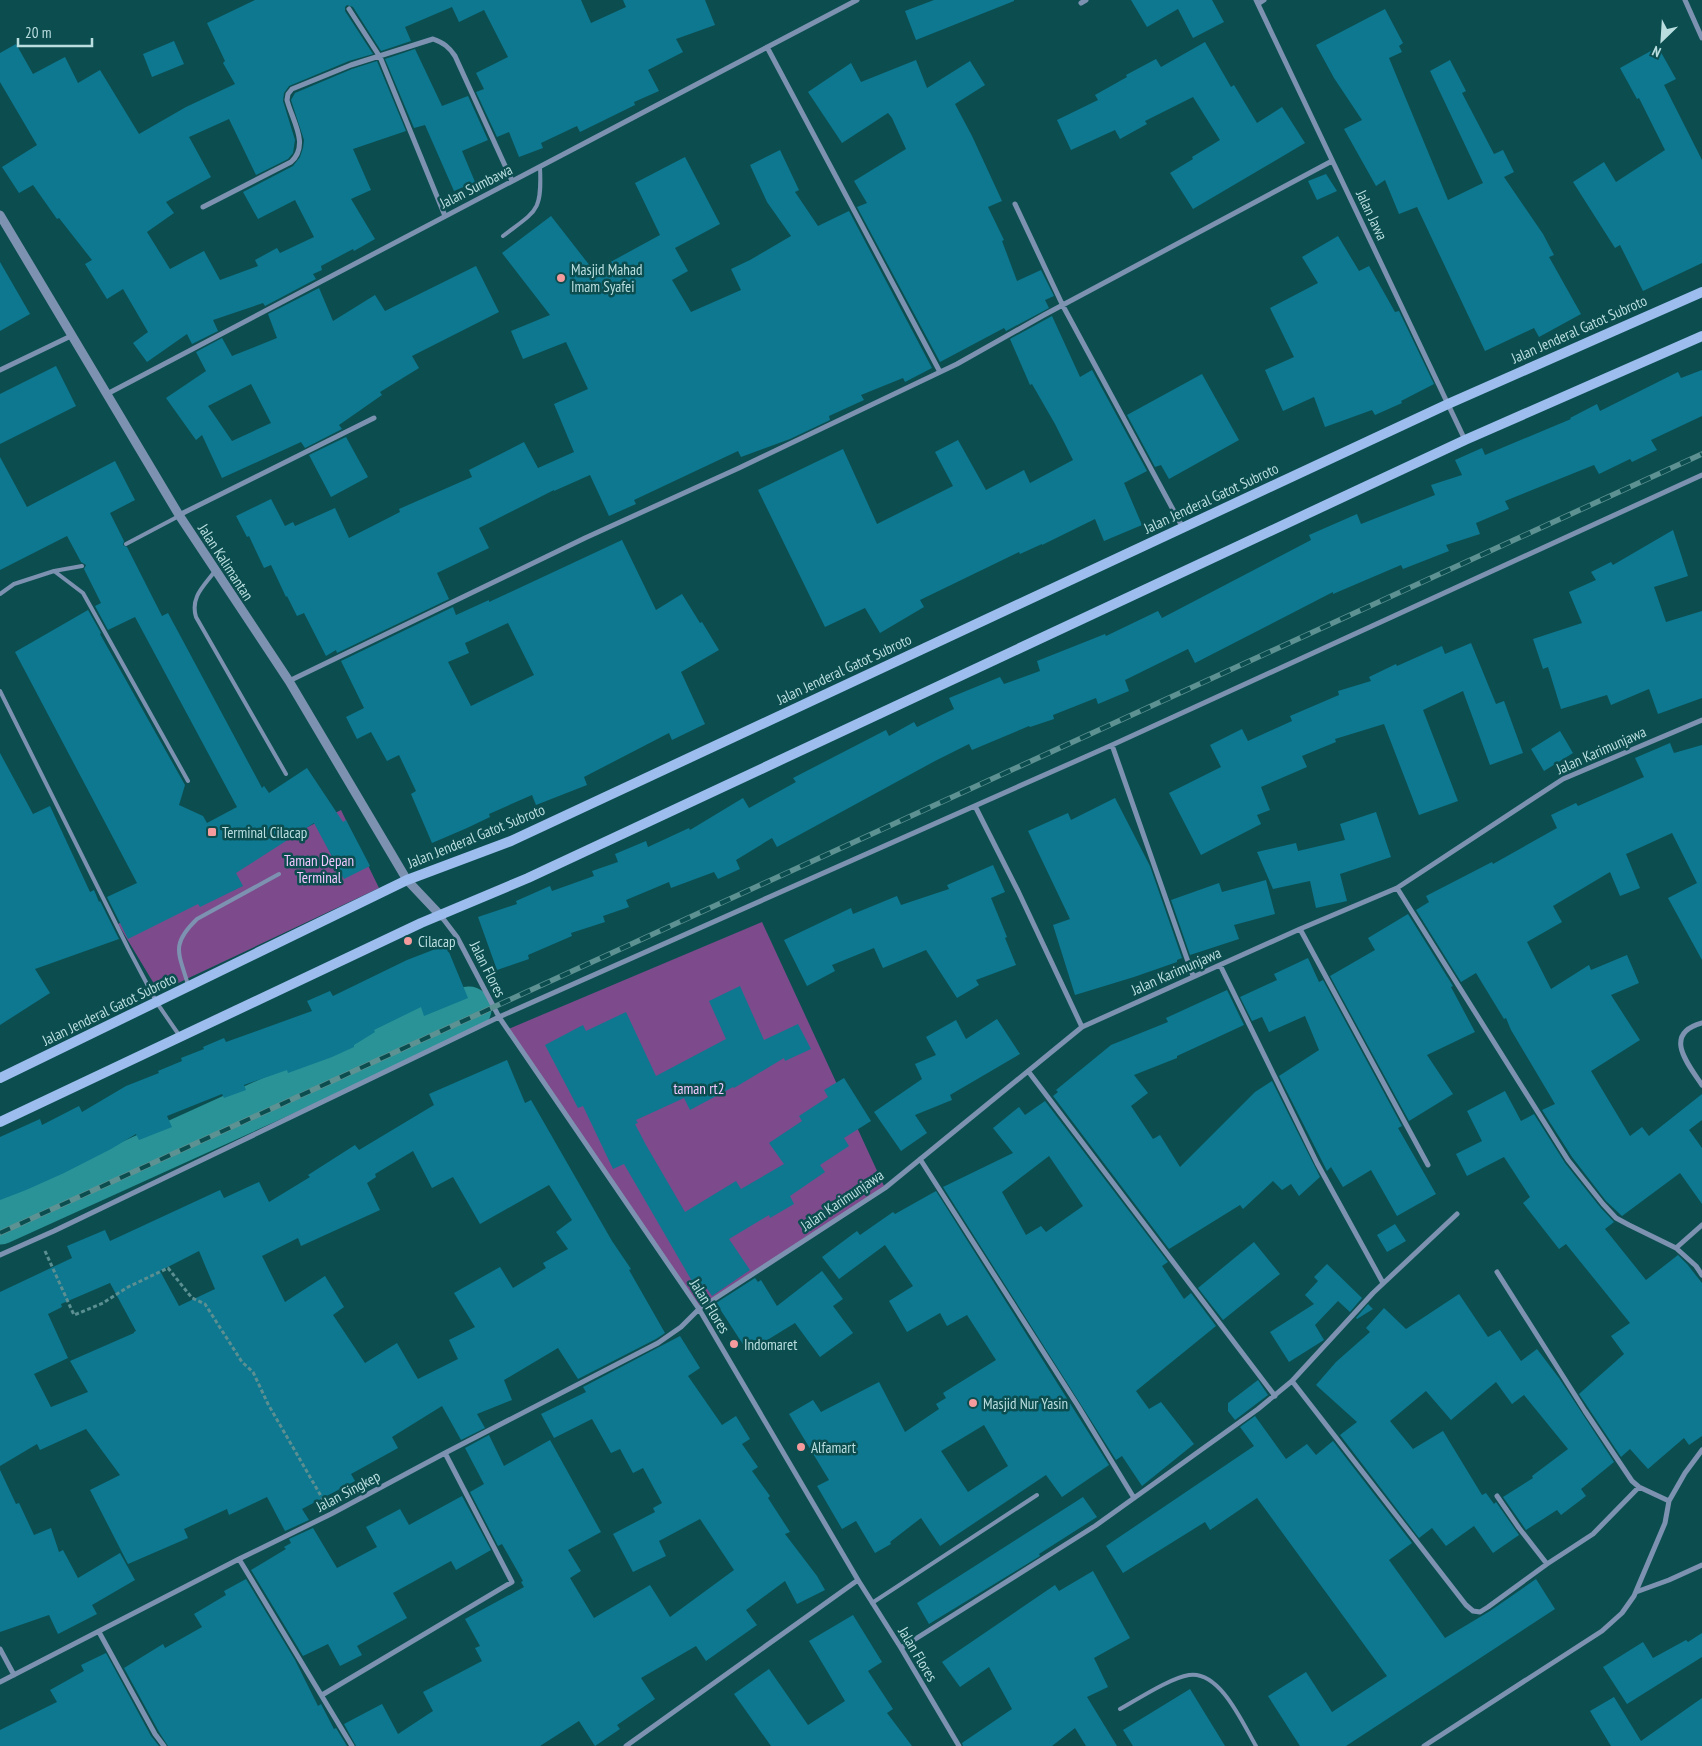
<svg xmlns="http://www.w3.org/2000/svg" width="1702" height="1746" font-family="'PT Sans Narrow',sans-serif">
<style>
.green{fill:#7d4b8c}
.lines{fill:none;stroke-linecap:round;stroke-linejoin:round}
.river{stroke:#299397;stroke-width:45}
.building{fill:#0d7890;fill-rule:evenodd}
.path{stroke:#5b8f91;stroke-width:3;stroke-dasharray:4 2.5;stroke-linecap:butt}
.service{stroke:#7d92b1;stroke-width:4}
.minor{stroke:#7d92b1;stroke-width:5}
.tertiary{stroke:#7d92b1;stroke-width:9}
.secondary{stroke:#9cbdee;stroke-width:10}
.rail-casing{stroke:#5d9192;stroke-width:5.5}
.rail{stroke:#0c4e50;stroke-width:4;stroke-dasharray:11;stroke-linecap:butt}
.poi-dot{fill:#f59b9d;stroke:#0c4e50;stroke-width:2}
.labels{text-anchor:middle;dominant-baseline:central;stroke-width:5;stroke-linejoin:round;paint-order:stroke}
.street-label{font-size:15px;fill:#badedf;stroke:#0c4e50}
.poi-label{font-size:15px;fill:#badedf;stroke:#0c4e50;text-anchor:start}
.park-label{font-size:15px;fill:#f1c7fe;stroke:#0c4e50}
</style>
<rect width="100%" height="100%" fill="#0c4e50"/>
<path class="green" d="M341,810L379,888L159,992L118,924Z
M762,922L885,1188L699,1309L506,1030Z"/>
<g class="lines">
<path class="river" d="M0,1222L469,1009"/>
</g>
<path class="building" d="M255,0H581L591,23L626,7L623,0H705L715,25L676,39L683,52L648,70L659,91L634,102L635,105L580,132L577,126L541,143L543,148L519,157L509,132L497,137L476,92L484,89L476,73L508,57L484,10L459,22L452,7L405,27L411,41L381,51L353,7L347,5L345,7V11L373,54L349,61L289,86L284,93L283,101L295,140L293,153L288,159L256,175L229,119L189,137L211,177L166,202L174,213L147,232L170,269L204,251L220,280L258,266L255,260L277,248L280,253L314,237L295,200L258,219L243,192L293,166L300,157L303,148L304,140L291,100L295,93L352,69L377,61L406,131L353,149L371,190L351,199L375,239L354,251L353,249L321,266L322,270L313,274L316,279L265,306L263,303L213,320L218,331L192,344L187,334L147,362L133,343L148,332L123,289L107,299L85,264L92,260L59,218L57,219L33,185L19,193L2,167L37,145L0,82V53L16,44L33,74L65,57L78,83L100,70L139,134L186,107L235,84L223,63L225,61L207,23Z
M934,0H1014V1L916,40L905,11Z
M1131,0H1212L1224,22L1193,38L1178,9L1147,27Z
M1385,9L1403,43L1399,46L1402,52L1389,58L1448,200L1483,183L1430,71L1450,60L1466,91L1462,93L1494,154L1503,150L1514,172L1504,177L1543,234L1554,255L1549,257L1581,314L1539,337L1534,328L1485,351L1417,207L1399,214L1385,180L1376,186L1344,129L1362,120L1334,78L1316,45Z
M174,41L184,64L152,77L143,54Z
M1205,42L1231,87L1234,85L1257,123L1282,107L1305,143L1193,209L1170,173L1193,159L1192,157L1220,140L1193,97L1145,121L1147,124L1120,139L1115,130L1071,150L1057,120L1098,100L1095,95L1127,77L1126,75L1156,59L1161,67Z
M1658,47L1676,79L1664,85L1702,160V263L1643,291L1620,245L1615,248L1573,182L1604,162L1616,182L1665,150L1639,98L1637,99L1620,68Z
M415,49L442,106L468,96L488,140L462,151L475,182L454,191L425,125L414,128L385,59Z
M916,60L927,88L970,61L985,85L955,104L972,136L1002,201L988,207L1004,240L1002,241L1017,281L1041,270L1054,296L1045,300L1049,308L1006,331L1004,328L940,362L857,207L867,203L854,181L906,149L892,118L888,113L842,143L808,92L851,63L861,82Z
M780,150L799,190L795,192L818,226L849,211L932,368L905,382L903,378L861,395L864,400L829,416L830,420L790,439L741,457L738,451L634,500L636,504L609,516L590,475L554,491V490L479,528L489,548L437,573L449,599L337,653L336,650L326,656L304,613L297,616L287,596L286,597L271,565L264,568L249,536L247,537L236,516L271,499L285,526L293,522L295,526L335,508L349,538L400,512L399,509L472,477L469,470L524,442L538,468L574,452L554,404L588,389L566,342L523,359L511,331L550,315L502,253L551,216L594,271L660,235L635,183L685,157L720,224L675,248L688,271L672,280L691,312L741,290L731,269L750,260L791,236L767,202L750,165Z
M1326,174L1337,191L1317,200L1308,181Z
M1338,236L1359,271L1369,266L1395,312L1399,311L1434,384L1401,401L1402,403L1375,415L1372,410L1325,427L1314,397L1283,411L1265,370L1294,357L1270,308L1318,283L1302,257Z
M0,262L30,314L0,331Z
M476,266L499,312L412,356L419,368L380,392L382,395L339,425L342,429L305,448L301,442L222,478L202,435L196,440L166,398L206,371L196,352L222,338L232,356L277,338L268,314L319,288L333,321L375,295L385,311ZM251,384L271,423L232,441L208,406Z
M1052,316L1080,377L1092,370L1147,471L1124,483L1142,525L1104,541L1095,519L1042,545V544L1020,554L1019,552L920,600L924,607L880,633L865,608L825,627L758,490L843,449L877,524L953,486L935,452L958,440L986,490L1024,470L1030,483L1073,460L1055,424L1032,384L1030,385L1010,339Z
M56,366L76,406L0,444V394Z
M1702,370V416L1651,440L1657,450L1632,462L1630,459L1599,474L1594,465L1505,501L1509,509L1476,523L1480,534L1446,545L1449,551L1403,569L1401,565L1333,594V592L1195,663L1188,649L1125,680L1129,691L1098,704L1096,698L1053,715L1054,719L1030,727L1029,726L972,750L969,744L935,761L777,847L772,838L736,860L740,869L718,879L714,872L671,888L669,882L626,900L629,907L603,916L605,922L571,933L572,936L528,955L529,959L497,970L478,917L517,904L516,901L550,886L552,891L594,876L592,871L618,862L615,854L646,841L648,847L689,828L690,830L743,798L749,808L796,782L793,778L886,730L889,736L914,722L917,727L954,709L949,698L1000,677L1004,684L1040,671L1037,661L1105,634L1106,636L1158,611L1162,618L1311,540L1309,535L1357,514L1361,524L1435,495L1431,485L1462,475L1455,460L1482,448L1485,455L1571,419L1570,418L1597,404L1600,411L1678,372L1681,378Z
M1202,374L1239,440L1169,479L1161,465L1155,467L1127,415Z
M346,437L368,477L331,497L309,455Z
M0,457L27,507L115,461L135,500L110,513L124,541L123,545L127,547L162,616L168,613L262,788L264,786L269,793L307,768L343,822L346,820L370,866L344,879L314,823L236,873L243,886L200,907L198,904L128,939L107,897L137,883L15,652L88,610L101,633L100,634L185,785L179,805L203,816L207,823L237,807L135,617L108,630L95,606L101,603L84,569L86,565L81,562L67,536L0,570Z
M1673,530L1688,576L1654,587L1666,622L1702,611V698L1658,714L1649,689L1611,705L1607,695L1561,709L1548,667L1543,669L1533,639L1582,623L1569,592L1596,580L1591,572L1611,562L1613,565Z
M622,540L656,610L682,594L700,623L702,622L719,650L681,672L705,724L672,740L669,733L584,777L587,785L536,805L532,795L489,814L490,817L467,828L432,843L411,794L416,791L399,755L387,761L371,732L357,739L346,717L364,708L341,661L453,607L456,615L489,600V602ZM508,623L534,675L471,706L448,662L469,653L465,643Z
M1471,643L1496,704L1504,701L1523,753L1490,765L1463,691L1423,710L1458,801L1419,815L1384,724L1335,739L1336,742L1302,756L1307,767L1261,787L1270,810L1257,815L1261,824L1201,855L1169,793L1221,767L1210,745L1242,729L1248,741L1292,721L1290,716L1339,695L1338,691L1371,681L1369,677L1396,664L1397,666L1442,646L1445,654Z
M1560,731L1573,753L1544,771L1531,749Z
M1670,743L1674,753L1702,745V960L1668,898L1697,883L1672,833L1626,854L1640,888L1620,896L1610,872L1553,906L1562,922L1527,942L1551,989L1589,965L1591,970L1627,955L1639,983L1611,995L1640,1040L1591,1071L1630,1136L1642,1127L1649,1136L1702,1094V1120L1689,1130L1702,1148V1204L1680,1173L1622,1216L1606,1201L1572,1157L1542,1110L1555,1104L1511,1030L1506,1018L1504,1019L1476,973L1461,982L1416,910L1429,902L1426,896L1492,862L1493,864L1557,828L1551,815L1576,803L1578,806L1644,777L1635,758Z
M0,753L33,814L50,806L90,892L94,890L99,902L100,901L119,939L35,969L50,993L0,1025Z
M1115,798L1150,866L1182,958L1177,960V962L1134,977L1075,995L1053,925L1070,919L1028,831L1068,813L1071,820Z
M1376,812L1391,857L1340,874L1347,901L1316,908L1310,881L1273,889L1257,852L1296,843L1298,851L1345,840L1340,824Z
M993,865L1005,892L991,898L1007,937L1005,938L1016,965L976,980L979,985L957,998L926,950L883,968L874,948L832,965L835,971L807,986L784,940L851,908L853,914L897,896L901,905L949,889L947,885Z
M1266,880L1275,914L1234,925L1239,939L1190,955L1171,900L1219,883L1222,892Z
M1408,914L1453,986L1451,987L1475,1032L1427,1055L1453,1094L1409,1121L1330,976L1375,950L1368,938Z
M446,945L468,998L424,1016L421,1007L374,1030L375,1032L354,1045V1047L332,1057L288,1073L287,1070L244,1085L246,1090L224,1098L222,1094L167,1116L172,1127L139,1140L136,1134L111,1149L64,1173L26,1190L0,1200V1137L40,1119L42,1125L79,1106L82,1112L126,1086L159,1073L158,1071L182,1061L181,1058L204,1049L203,1047L224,1038L226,1042L312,1011L307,1001L330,991L333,996L407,960Z
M1308,958L1319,982L1323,980L1402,1126L1398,1128L1436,1194L1397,1216L1371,1170L1343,1187L1331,1167L1327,1171L1279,1076L1319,1050L1305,1016L1269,1032L1262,1017L1252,1021L1240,997L1277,980L1274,974Z
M740,986L764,1040L798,1024L811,1049L785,1061L784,1058L734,1088L733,1087L690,1110L684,1098L636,1120L638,1123L635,1124L646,1145L685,1212L736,1181L741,1189L784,1164L769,1143L802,1121L799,1116L828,1097L824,1090L844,1078L871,1121L844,1138L849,1146L820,1165L825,1172L790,1196L794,1204L770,1218L769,1215L729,1239L750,1270L712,1296L704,1284L696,1288L624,1164L613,1169L583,1106L578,1108L545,1045L583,1025L586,1031L626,1012L656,1076L726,1039L709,1001Z
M1227,990L1244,1025L1177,1056V1058L1134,1075L1148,1093L1131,1106L1153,1139L1160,1135L1180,1167L1255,1092L1272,1081L1320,1177L1299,1196L1291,1184L1282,1190L1273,1181L1243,1209L1240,1205L1169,1249L1053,1096L1058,1092L1056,1090L1111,1045L1168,1022L1166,1018Z
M997,1019L1020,1054L950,1095L952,1100L915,1115L927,1133L901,1151L874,1112L922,1079L915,1064L936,1055L926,1037L956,1020L966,1039Z
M507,1060L525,1103L531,1100L612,1241L631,1269L629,1270L665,1333L656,1339L578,1379L558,1348L504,1380L512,1400L477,1414L485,1428L461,1440L442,1406L392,1437L398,1448L351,1474L355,1481L302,1509L309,1520L285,1531L267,1497L229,1515L227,1509L184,1529L188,1538L128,1564L90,1490L120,1475L86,1429L40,1450L37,1444L0,1466V1292L72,1258L67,1246L105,1230L110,1241L220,1190L224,1198L259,1182L269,1202L310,1177L308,1175L355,1145L359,1150L434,1105L429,1094ZM413,1151L432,1188L453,1177L480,1224L549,1185L572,1220L556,1232L568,1249L543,1263L546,1268L513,1288L500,1267L454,1293L475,1327L449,1340L458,1359L418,1379L397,1343L365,1363L333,1315L344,1307L325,1276L285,1302L262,1256L298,1238L301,1246L380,1210L367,1183L376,1177L375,1174ZM199,1251L215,1289L179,1306L160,1271ZM110,1283L136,1331L134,1332V1333L70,1361L88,1392L51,1407L34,1374L68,1358L48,1314L62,1307L61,1304Z
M1505,1091L1521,1121L1534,1114L1565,1163L1600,1207L1614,1222L1605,1229L1646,1280L1678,1255L1687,1264L1702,1283V1436L1689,1445L1684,1438L1648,1469L1630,1449L1621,1457L1579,1394L1624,1354L1611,1336L1630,1323L1566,1244L1559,1249L1523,1203L1530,1197L1504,1157L1467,1176L1456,1154L1482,1141L1467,1111Z
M1045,1101L1168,1262L1162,1266L1184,1299L1191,1293L1216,1326L1136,1391L1149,1409L1161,1402L1194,1444L1142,1486L1122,1456L1116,1460L943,1187L1013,1153L993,1128L1019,1107L1025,1115ZM1049,1156L1083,1206L1046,1232L1041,1226L1026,1235L1002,1192Z
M936,1191L1109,1465L1062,1497L1046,1475L940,1546L921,1518L890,1542L891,1544L875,1553L856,1521L842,1529L817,1486L829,1480L789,1414L813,1400L821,1412L879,1382L905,1432L939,1409L936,1404L946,1398L943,1393L996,1360L967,1315L947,1326L940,1313L907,1332L889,1301L913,1286L885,1245L839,1279L822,1257L857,1231L860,1235L893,1212L895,1214ZM984,1425L1008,1466L968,1492L941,1451Z
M1395,1224L1406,1241L1387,1252L1377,1235Z
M1254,1242L1280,1274L1223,1320L1198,1288Z
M1327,1264L1362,1298L1350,1312L1338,1301L1315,1325L1324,1340L1289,1362L1270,1332L1314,1304L1305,1295L1318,1281L1314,1277Z
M822,1271L843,1299L833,1306L853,1333L820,1357L795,1323L748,1352L716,1303L755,1278L758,1282L761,1280L777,1306Z
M1459,1294L1488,1337L1500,1330L1521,1361L1537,1349L1559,1378L1614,1462L1581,1489L1586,1496L1561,1515L1557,1510L1526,1530L1503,1497L1533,1478L1532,1476L1568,1449L1524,1395L1512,1404L1496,1382L1451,1420L1426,1391L1390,1421L1413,1449L1443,1431L1482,1495L1486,1493L1494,1504L1496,1502L1519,1535L1493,1553L1474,1526L1446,1546L1432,1528L1419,1538L1340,1435L1357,1422L1316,1385L1336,1362L1370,1332L1366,1328L1384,1308L1406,1329Z
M1368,1304L1373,1309L1357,1319L1356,1318Z
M680,1336L700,1368L688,1376L722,1425L736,1416L750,1439L742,1444L758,1467L752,1471L770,1496L768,1498L790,1532L785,1534L817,1576L825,1590L797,1604L785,1581L746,1610L757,1625L706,1661L696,1646L641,1678L655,1699L617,1725L620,1729L595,1746L579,1721L540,1746H356L344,1724L382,1704L398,1734L433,1711L423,1692L482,1661L475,1648L480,1646L465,1619L524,1587L521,1582L523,1581L502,1544L498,1546L470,1492L484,1484L465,1448L489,1435L504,1466L550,1440L601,1532L568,1550L581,1571L570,1578L594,1618L650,1585L670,1617L734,1570L700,1519L659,1541L666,1556L633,1572L613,1534L655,1512L653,1508L662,1503L643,1468L633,1473L620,1449L611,1453L592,1419L554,1438L541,1414L586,1392L583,1387Z
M1258,1380L1268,1395L1235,1420L1228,1411V1403Z
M1255,1416L1286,1459L1307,1444L1316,1455L1333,1441L1412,1543L1389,1560L1445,1638L1490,1611L1536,1579L1555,1609L1346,1746H1300L1268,1696L1306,1672L1332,1712L1387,1676L1257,1498L1210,1530L1205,1522L1123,1573L1106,1546L1254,1446L1240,1427Z
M0,1470L16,1504L19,1503L34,1535L51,1528L59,1552L63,1550L78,1578L120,1553L135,1580L92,1605L97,1614L58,1634L49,1615L0,1632Z
M462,1496L491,1550L456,1570L451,1561L393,1593L407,1618L357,1646L362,1655L340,1666L328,1644L303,1656L251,1570L286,1549L284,1547L291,1543L289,1539L313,1528L337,1568L377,1547L366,1527L400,1509L409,1525Z
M1083,1497L1097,1517L1039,1554L1040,1556L929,1624L917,1603Z
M1093,1571L1130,1638L1094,1658L1108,1687L1087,1697L1117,1746H1086L1075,1728L1052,1746H963L962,1743L1012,1709L989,1667L960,1687L942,1662L1055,1585L1059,1591Z
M246,1579L295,1660L318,1706L321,1704L334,1729L336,1728L347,1746H168L159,1732L124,1668L163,1644L165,1648L202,1627L194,1614L226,1595L224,1591Z
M853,1615L882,1662L868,1671L893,1709L887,1713L912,1746H771L734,1694L769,1669L808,1725L845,1701L809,1641Z
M1702,1633V1657L1627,1704L1603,1667L1643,1642L1653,1658L1686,1640L1688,1642Z
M106,1653L151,1736L159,1746H0V1730L57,1702L50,1690L84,1671L81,1665Z
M1190,1689L1225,1746H1133L1123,1730Z
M1614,1697L1641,1741L1702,1698V1746H1611L1590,1711Z"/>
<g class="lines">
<path class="path" d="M45,1251L74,1315L103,1303L128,1287L168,1268L192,1298L205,1304L242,1362L253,1372L268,1404L325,1503"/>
<path class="service" d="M503,236C537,210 542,212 540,167
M126,544L179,516
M54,571L82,566
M215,571C204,586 190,597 196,617L286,774
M0,594L14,584L54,571L83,593L188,781
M0,691L128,948L157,1003L179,1035
M188,985C179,953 170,945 197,919L279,874
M872,1603L1037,1495
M1120,1709C1138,1699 1170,1678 1189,1675C1220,1670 1243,1724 1256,1746"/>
<path class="minor" d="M1256,0L1465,440
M1685,0L1702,38
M1081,3L1086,0
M1258,4L1264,0
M349,9L380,57L445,216
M767,47L940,372
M1015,204L1063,306L1183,528
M203,207L291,162C310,145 292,120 287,100L288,94L292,89L351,65L433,39C444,43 449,47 455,56L512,181
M0,370L73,335
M107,394L857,0
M179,515L374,418
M289,681L585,538L739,468L957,364L1044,315L1332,161
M1112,745L1193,976
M975,806L1018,891L1082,1027
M1397,888L1568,1160L1603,1204L1616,1218L1629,1225L1676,1248L1696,1266L1702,1275
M441,916L457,937L499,1017L699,1309L858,1580L901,1648L959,1746
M1300,929L1428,1165
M1220,965L1317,1163L1383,1283
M1702,1023C1662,1034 1688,1064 1702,1085
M1028,1071L1275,1396
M920,1159L1078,1406L1134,1498
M1676,1248L1702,1225
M0,1255L54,1231L499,1017L1112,745L1702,475
M1497,1272L1585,1411L1632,1481L1639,1487L1669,1501
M1292,1381L1466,1605L1473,1611L1480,1612L1488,1607L1547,1564L1593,1534L1639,1487
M1497,1496L1519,1528L1547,1564
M239,1559L352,1746
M1636,1592L1669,1580L1702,1565
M99,1632L155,1734L164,1746
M901,1648L1095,1526L1258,1409L1292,1381L1373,1293L1457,1214
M0,1649L14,1675
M0,1682L239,1559L331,1514L445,1453L658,1343L681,1327L699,1309L885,1188L1082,1027L1300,929L1397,888L1563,779L1702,720
M322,1695L512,1582L445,1453
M626,1746L858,1580
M1424,1746L1602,1631L1622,1613L1634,1596L1665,1523L1669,1501L1685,1473L1702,1450"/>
<path class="tertiary" d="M0,215L179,515L289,681L407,880L441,916"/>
<path class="secondary" d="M0,1078L407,880L511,841L1448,404L1702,292
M0,1122L421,923L528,878L1465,440L1702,336"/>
<defs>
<path id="rail" d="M0,1233L1702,454"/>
</defs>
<use href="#rail" class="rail-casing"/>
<use href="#rail" class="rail"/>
</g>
<g class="poi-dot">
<circle cx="561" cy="278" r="5"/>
<rect x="207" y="827" width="10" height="10" rx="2.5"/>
<circle cx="408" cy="941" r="5"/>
<circle cx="734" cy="1344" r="5"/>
<circle cx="973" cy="1403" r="5"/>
<circle cx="801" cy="1447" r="5"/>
</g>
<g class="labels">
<g class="street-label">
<text transform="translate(476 186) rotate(-27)">Jalan Sumbawa</text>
<text transform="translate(1372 215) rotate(65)">Jalan Jawa</text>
<text transform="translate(1579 329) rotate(-24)">Jalan Jenderal Gatot Subroto</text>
<text transform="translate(1211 498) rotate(-25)">Jalan Jenderal Gatot Subroto</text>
<text transform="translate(226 562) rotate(57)">Jalan Kalimantan</text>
<text transform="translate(844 669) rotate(-25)">Jalan Jenderal Gatot Subroto</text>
<text transform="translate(1601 750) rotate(-24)">Jalan Karimunjawa</text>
<text transform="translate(476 836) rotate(-22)">Jalan Jenderal Gatot Subroto</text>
<text transform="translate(488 969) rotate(63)">Jalan Flores</text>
<text transform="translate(1176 971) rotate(-24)">Jalan Karimunjawa</text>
<text transform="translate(109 1009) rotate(-26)">Jalan Jenderal Gatot Subroto</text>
<text transform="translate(842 1200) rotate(-34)">Jalan Karimunjawa</text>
<text transform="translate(710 1306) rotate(58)">Jalan Flores</text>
<text transform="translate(348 1491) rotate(-28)">Jalan Singkep</text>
<text transform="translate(918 1654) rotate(59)">Jalan Flores</text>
</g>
<g class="poi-label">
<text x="571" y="269">Masjid Mahad<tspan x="571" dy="17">Imam Syafei</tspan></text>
<text x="222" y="832">Terminal Cilacap</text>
<text x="418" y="941">Cilacap</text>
<text x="744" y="1344">Indomaret</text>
<text x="983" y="1403">Masjid Nur Yasin</text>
<text x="811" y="1447">Alfamart</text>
</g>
<g class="park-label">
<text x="319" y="860">Taman Depan<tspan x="319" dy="17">Terminal</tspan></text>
<text x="699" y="1088">taman rt2</text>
</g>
</g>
<g transform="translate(1662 40) rotate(205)" stroke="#0c4e50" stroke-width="4" paint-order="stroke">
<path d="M0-4L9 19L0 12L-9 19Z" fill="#badedf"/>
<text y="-8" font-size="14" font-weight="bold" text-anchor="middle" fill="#badedf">N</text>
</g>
<path d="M18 38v8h74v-8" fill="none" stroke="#badedf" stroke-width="2.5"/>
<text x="25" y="38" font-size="15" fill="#badedf" stroke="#0c4e50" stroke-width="4" paint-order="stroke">20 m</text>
</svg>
